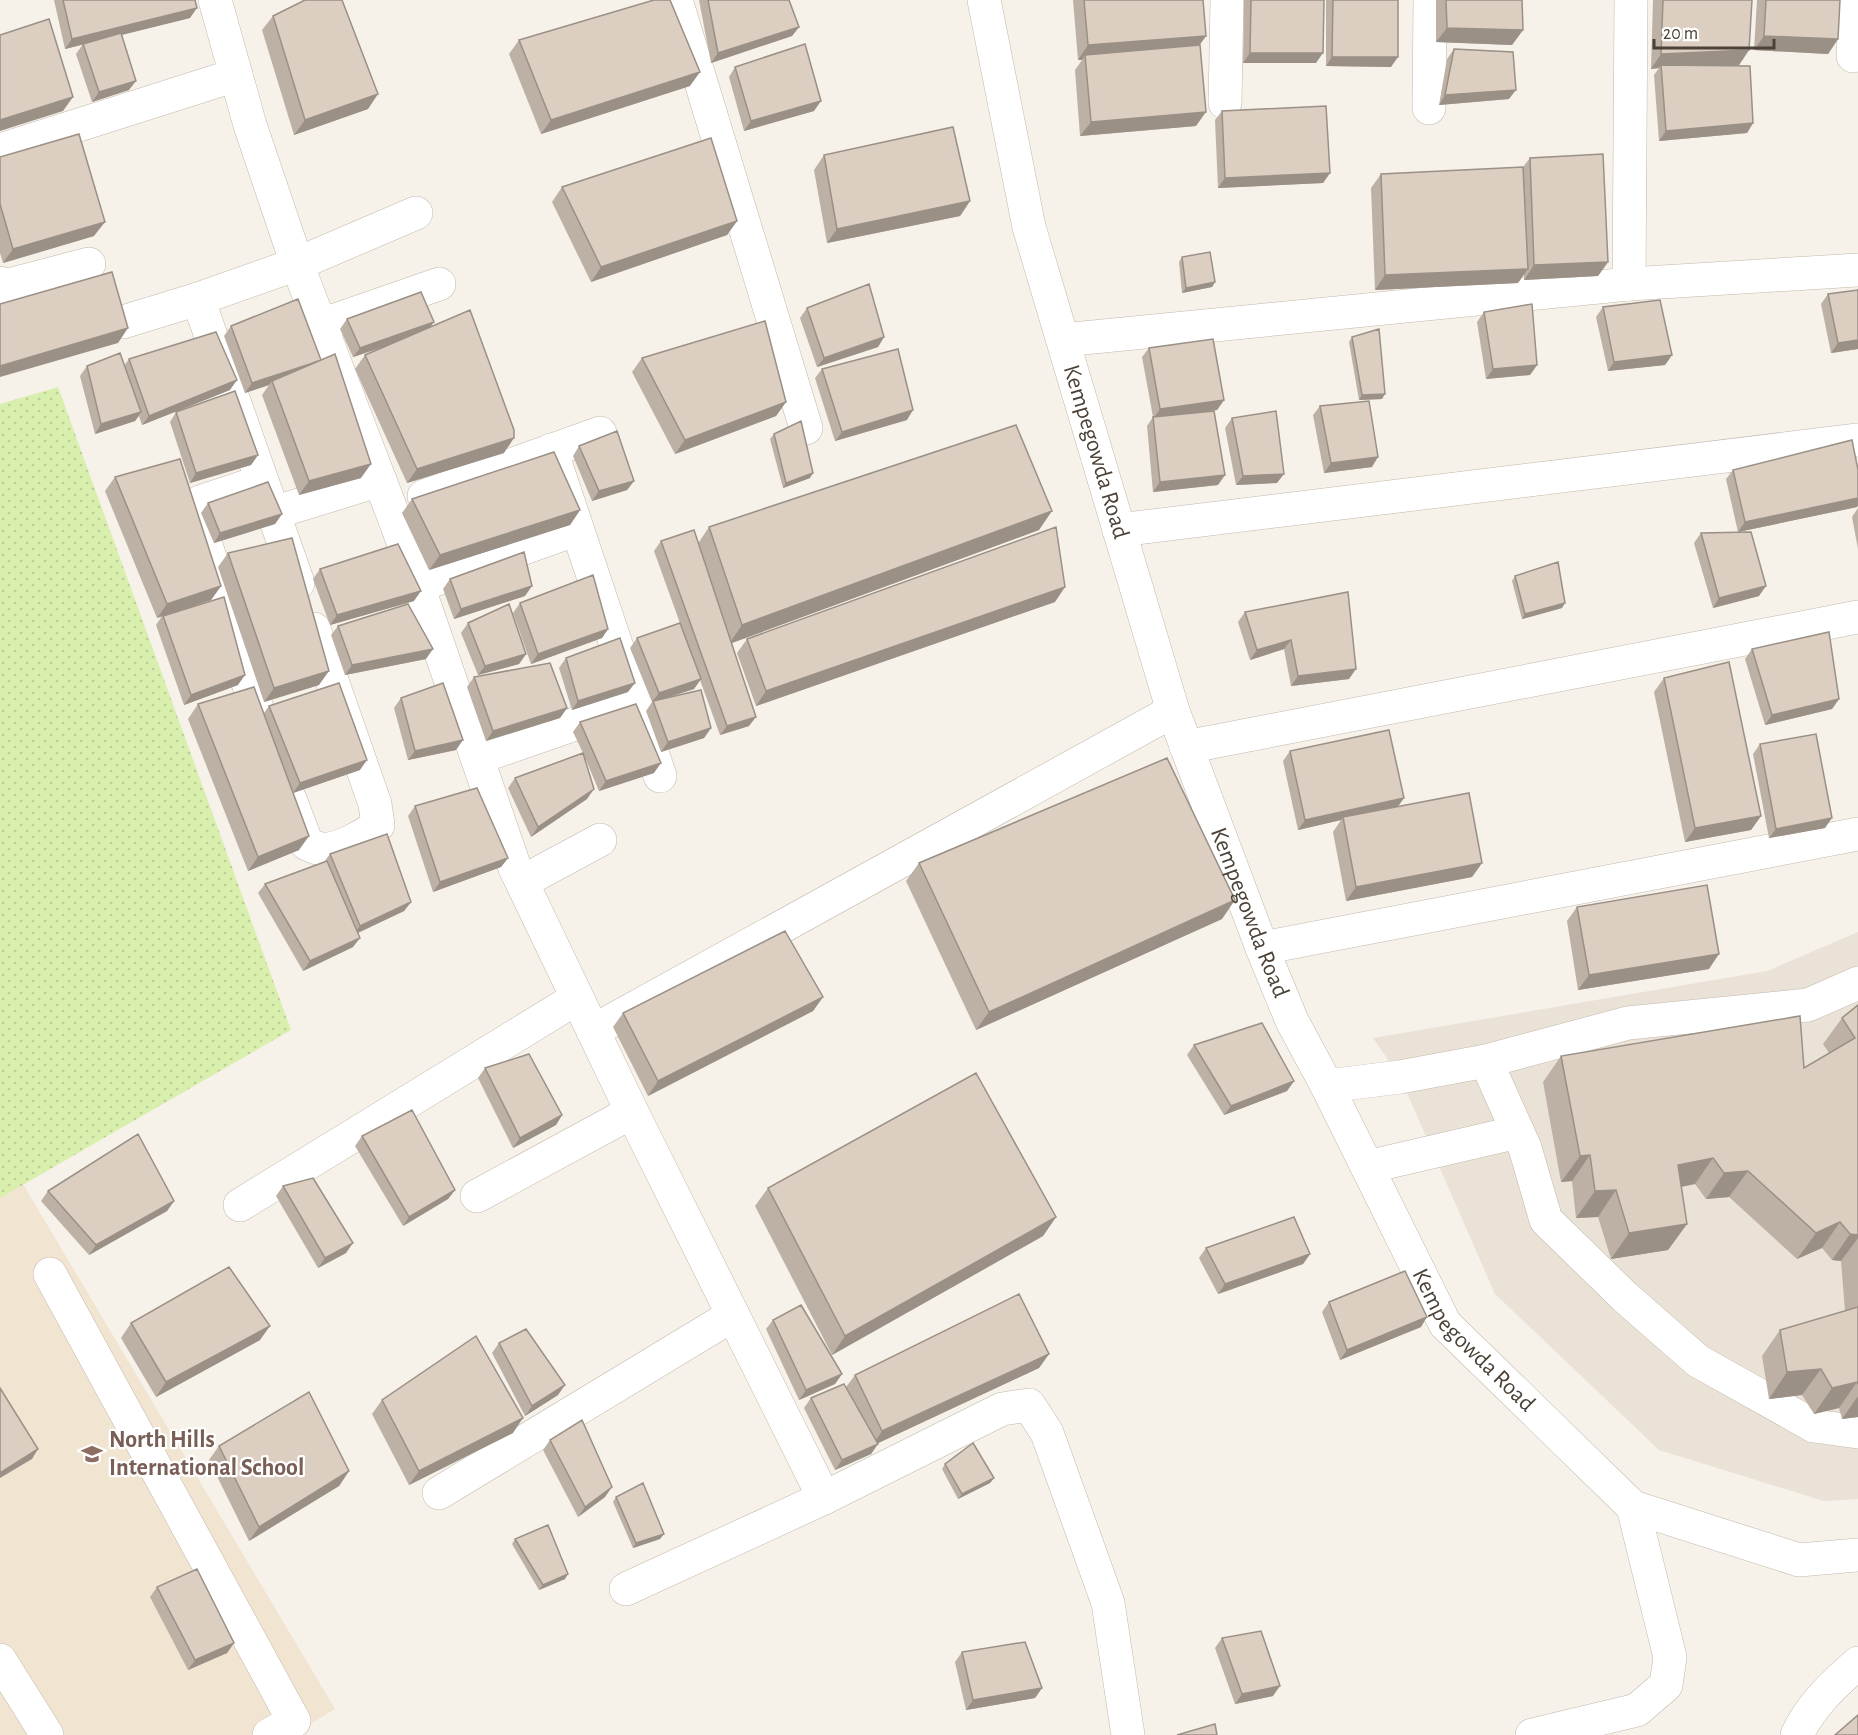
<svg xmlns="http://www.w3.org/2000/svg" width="1858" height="1735" font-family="'Alegreya Sans',sans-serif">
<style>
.residential{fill:#ebe2d7}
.education{fill:#f1e5d2}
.grass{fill:url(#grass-dots)}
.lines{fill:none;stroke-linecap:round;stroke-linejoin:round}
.minor-casing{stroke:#c3b8ab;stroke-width:34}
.minor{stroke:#fff;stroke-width:33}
.wall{fill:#bdb1a5}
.shaded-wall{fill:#9a9086}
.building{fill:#dccec0;stroke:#9a9086;stroke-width:1.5}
.labels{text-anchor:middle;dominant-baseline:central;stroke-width:4.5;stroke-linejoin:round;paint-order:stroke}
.street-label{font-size:24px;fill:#4b4136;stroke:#fff}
.education-label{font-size:24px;font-weight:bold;fill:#785e54;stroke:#fff;text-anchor:start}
</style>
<defs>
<pattern id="grass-dots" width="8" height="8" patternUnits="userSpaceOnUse" patternTransform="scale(1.5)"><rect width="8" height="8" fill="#d9efae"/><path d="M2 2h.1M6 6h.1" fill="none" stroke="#bcce96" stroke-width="1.8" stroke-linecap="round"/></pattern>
</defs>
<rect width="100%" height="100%" fill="#f6f1e9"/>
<path class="residential" d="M1858,932V1499L1824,1501L1659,1450L1495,1294L1400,1077L1373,1038L1767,971Z"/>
<path class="education" d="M23,1184L335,1709L291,1735H0V1198Z"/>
<path class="grass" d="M58,387L291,1030L0,1198V404Z"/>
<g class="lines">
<defs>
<g id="minor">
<path d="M215,0L250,125L297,264L397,525L515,868L632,1112L824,1498"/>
<path d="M676,0L806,428"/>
<path id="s1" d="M984,0L1029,227L1173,711L1262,948L1292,1021L1327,1086L1445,1324L1633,1507L1799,1560L1858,1555"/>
<path d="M1853,56L1856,0"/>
<path d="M1225,103L1227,0"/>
<path d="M1429,108L1430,0"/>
<path d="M0,150L236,75"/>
<path d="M0,283L1,287L89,264"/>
<path d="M1629,284L1631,0"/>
<path d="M198,299L298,583"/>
<path d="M123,322L198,299L297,264L416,213"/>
<path d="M321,325L439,284"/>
<path d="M1063,340L1629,284L1858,270"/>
<path d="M551,450L660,776"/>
<path d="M264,488L248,486L200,502L197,515L247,680L265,731"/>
<path d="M424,496L600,433"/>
<path d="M273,513L380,480"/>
<path d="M1119,530L1858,440"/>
<path d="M418,586L577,529"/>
<path d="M1186,747L1858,617"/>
<path d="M477,758L636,703"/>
<path d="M290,799L307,844C311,846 316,848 321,849C338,851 365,835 378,825L375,804L314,629"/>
<path d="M522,882L600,840"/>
<path d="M1262,948L1858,834"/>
<path d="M593,1031L1173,711"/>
<path d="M1486,1061L1525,1148L1546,1220L1625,1297L1698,1361L1814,1426L1858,1432"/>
<path d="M1327,1086L1400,1077L1486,1061L1628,1023L1808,1005L1858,983"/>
<path d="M1367,1167L1518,1132"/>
<path d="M477,1196L632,1112"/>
<path d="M240,1205L577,998"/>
<path d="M50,1274L294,1721L269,1735"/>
<path d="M439,1493L733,1315"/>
<path d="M626,1589L824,1498L1002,1409L1029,1405L1047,1433L1108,1603L1128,1735"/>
<path d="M0,1660L47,1735"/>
<path d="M1532,1735L1637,1710L1666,1685L1670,1657L1633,1507"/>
<path d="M1797,1735C1810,1706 1835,1683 1858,1663"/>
</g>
</defs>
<use href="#minor" class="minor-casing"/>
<use href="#minor" class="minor"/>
</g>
<path class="wall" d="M54,0H195L190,18L121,35L129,90L92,102L76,54L83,44L88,43L65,49Z
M699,0H789L799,27L792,36L711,63Z
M1073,0H1203L1206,36L1199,45L1196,126L1080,136L1075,70L1082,60H1078Z
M1244,0H1324L1316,63H1243Z
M1326,0H1398L1391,67L1326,66Z
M1436,0H1522L1523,30L1512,45L1436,42Z
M1653,0H1752L1749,50L1739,65H1721L1753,123L1747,133L1659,141L1654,75L1659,68L1651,69Z
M1757,0H1840L1838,39L1828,54L1754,50Z
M273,16L368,109L294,135L262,30Z
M519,40L690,86L541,134L509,54Z
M1454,49L1509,99L1439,105L1447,59Z
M735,67L814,111L744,131L729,77Z
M1222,111L1330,173L1323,183L1218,188L1215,120Z
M824,155L970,201L960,216L827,243L814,170Z
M0,157L94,236L3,263L0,253Z
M1530,158L1608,262L1598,276L1524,280V274L1518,283L1375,290L1371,188L1381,174L1523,167Z
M562,187L737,221L727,235L591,282L552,202Z
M1182,257L1215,282L1212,287L1182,293L1179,262Z
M1828,294L1858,349L1831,353L1821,304Z
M1603,307L1672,355L1665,365L1608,371L1596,317Z
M807,308L884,337L878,347L817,367L800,318Z
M1484,312L1537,365L1530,375L1486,379L1477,322Z
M347,319L431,326L504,453L407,483L355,369L365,355L384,347L353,357L340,329Z
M231,326L361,478L299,495L262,395L269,385L245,393L224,336Z
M1352,337L1382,399L1359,400L1349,342Z
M1149,348L1224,400L1217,410L1193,413L1218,485L1153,492L1147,426L1153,417L1142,357Z
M642,358L786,402L776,416L675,454L632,372Z
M129,359L230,390L142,425L139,416L135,421L95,434L80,376L87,366H124Z
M822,369L907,420L835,441L815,378Z
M1320,406L1372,467L1324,473L1313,415Z
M176,412L258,455L251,465L190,483L170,422Z
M1232,418L1277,483L1236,485L1225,428Z
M774,434L810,478L783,488L770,439Z
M579,446L634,481L627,490L592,501L573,456Z
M1733,470H1858V505L1857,507L1738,532L1759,596L1713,608L1694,543L1701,533L1738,532L1726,479Z
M115,477L221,586L211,600L185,609L238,685L184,705L156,625L162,616L157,618L105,491Z
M412,499L580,510L570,525L429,570L402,513Z
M208,503L282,514L275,524L214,543L201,513Z
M1858,508V549L1852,517Z
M709,527L1039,530L732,643L749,726L720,735L700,680L694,689L666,698L711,728L704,738L661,752L646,711L652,702L630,648L637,638L681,626L654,551L661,541L699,542Z
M228,553L319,685L264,702L218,567Z
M320,569L414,601L330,625L313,579Z
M1515,576L1562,608L1522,619L1512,581Z
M450,579L525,596L454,619L443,589Z
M1348,592L1349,679L1291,686L1284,649L1250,660L1238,622L1245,612Z
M1055,602L756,706L737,653L747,639Z
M520,603L608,629L602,638L531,664L513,613Z
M468,623L526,654L519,664L478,675L461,633Z
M338,626L426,659L345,675L331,635Z
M1752,649L1839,699L1832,709L1765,725L1745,659Z
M566,658L628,692L572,710L559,668Z
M474,677L567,708L560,718L486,741L467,687Z
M1664,678L1761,816L1751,830L1685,842L1654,692Z
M401,698L456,750L408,760L394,708Z
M198,704L264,713L269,706L360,770L293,793L299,850L248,871L188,719Z
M580,722L654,773L599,791L586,760L587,799L531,837L508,788L515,778L583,753L573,732Z
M1760,744L1825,828L1769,838L1753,754Z
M1290,751L1398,807L1482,863L1472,877L1346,901L1333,832L1341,820L1298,830L1283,761Z
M415,806L508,858L501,867L433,892L408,816Z
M330,854L411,902L404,911L358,933L353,947L303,971L258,893L265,884L324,862Z
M919,863L1222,919L976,1030L906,881Z
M1577,907L1709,969L1578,990L1567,921Z
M823,997L813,1011L648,1096L613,1027L623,1013Z
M1858,1005V1417L1842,1419L1839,1408L1814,1414L1802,1395L1769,1399L1762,1356L1780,1330L1845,1311L1841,1261L1832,1260L1822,1248L1797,1259L1729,1197L1706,1199L1695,1184L1681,1187L1687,1224L1668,1250L1611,1259L1598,1217L1576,1218L1572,1181L1561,1182L1543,1082L1561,1056L1804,1068L1829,1053L1823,1044L1842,1018Z
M1194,1045L1294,1081L1287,1091L1224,1115L1187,1055Z
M485,1068L562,1115L556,1125L513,1148L478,1078Z
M362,1136L455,1190L448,1199L403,1226L355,1146Z
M283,1186L346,1253L318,1268L276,1196Z
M768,1188L1056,1217L1043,1236L832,1355L755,1206Z
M48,1191L174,1201L167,1211L89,1255L41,1201Z
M1206,1248L1310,1254L1303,1264L1218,1294L1199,1258Z
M1329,1302L1421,1327L1340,1360L1322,1312Z
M773,1320L842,1374L835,1384L799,1400L766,1329Z
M131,1323L260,1340L156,1397L121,1338Z
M499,1343L558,1395L525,1416L492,1353Z
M1049,1354L1039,1368L878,1443L871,1454L835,1470L804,1408L811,1398L846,1387L855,1375Z
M382,1400L513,1433L409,1485L372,1414Z
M550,1440L605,1497L578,1517L543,1450Z
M219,1446L349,1471L339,1486L249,1541L209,1460Z
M945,1464L994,1478L990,1483L958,1499L942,1469Z
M616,1497L660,1539L633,1548L613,1502Z
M515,1539L565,1579L539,1590L512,1544Z
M157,1587L234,1643L227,1653L188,1670L150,1597Z
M1222,1638L1273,1696L1235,1704L1215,1648Z
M962,1652L1042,1688L1035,1698L966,1710L955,1662Z"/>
<path class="shaded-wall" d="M197,8L190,18L65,49L72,39Z
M799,27L792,36L711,63L718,53Z
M1447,28L1523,30L1512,45L1436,42Z
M1206,36L1196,50L1085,55L1082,60H1078L1088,45Z
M1764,36L1838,39L1828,54L1754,50Z
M1749,50L1739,65L1661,68V65L1659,68L1651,69L1661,54Z
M1250,53H1323L1316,63H1243Z
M1332,57H1398L1391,67L1326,66Z
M700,72L690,86L541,134L551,120Z
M136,81L129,90L92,102L99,92Z
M1516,90L1509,99L1439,105L1445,95Z
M378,94L368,109L294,135L305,120Z
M73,97L63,111L0,131V120Z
M821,101L814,111L744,131L751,121Z
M1206,112L1196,126L1080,136L1091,122Z
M1753,123L1747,133L1659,141L1666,131Z
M1330,173L1323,183L1218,188L1225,178Z
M970,201L960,216L827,243L837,229Z
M737,221L727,235L591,282L601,267Z
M105,222L94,236L3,263L13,249Z
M1608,262L1598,276L1524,280L1534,265Z
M1528,269L1518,283L1375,290L1385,275Z
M1215,282L1212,287L1182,293L1186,288Z
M434,322L427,332L353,357L360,348Z
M128,328L118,343L0,377V366Z
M884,337L878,347L817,367L824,358Z
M1858,340V349L1831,353L1838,343Z
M1672,355L1665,365L1608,371L1614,362Z
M321,361L272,381L269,385L245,393L252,383Z
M1537,365L1530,375L1486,379L1493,369Z
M237,380L230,390L142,425L149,416Z
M1385,394L1382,399L1359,400L1362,395Z
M1224,400L1217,410L1153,419L1160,409Z
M786,402L776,416L675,454L685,440Z
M913,410L907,420L835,441L842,432Z
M141,412L135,421L95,434L101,424Z
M514,438L504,453L407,483L417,469Z
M258,455L251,465L190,483L196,473Z
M1378,457L1372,467L1324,473L1331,463Z
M371,464L361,478L299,495L309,481Z
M813,473L810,478L783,488L786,483Z
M1284,474L1277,483L1236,485L1243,476Z
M1225,475L1218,485L1153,492L1160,482Z
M634,481L627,490L592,501L599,491Z
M1858,498V505L1857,507L1738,532L1745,522Z
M580,510L570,525L429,570L440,555Z
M1052,511L1039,530L729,644L742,625Z
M282,514L275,524L214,543L220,533Z
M221,586L211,600L157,618L167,604Z
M532,586L525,596L454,619L461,609Z
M1766,586L1759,596L1713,608L1719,598Z
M1065,587L1055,602L756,706L766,691Z
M421,591L414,601L330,625L337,615Z
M1565,603L1562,608L1522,619L1525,614Z
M608,629L602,638L531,664L538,654Z
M1291,640L1284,649L1250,660L1257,650Z
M433,649L426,659L345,675L352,665Z
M526,654L519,664L478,675L485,666Z
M1356,669L1349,679L1291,686L1298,676Z
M329,671L319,685L264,702L274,688Z
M245,675L238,685L184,705L191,695Z
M701,679L694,689L653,702V701L659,693Z
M635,683L628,692L572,710L578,701Z
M1839,699L1832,709L1765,725L1772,715Z
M567,708L560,718L486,741L493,731Z
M756,717L749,726L720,735L727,726Z
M711,728L704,738L661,752L668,742Z
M463,740L456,750L408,760L415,751Z
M367,760L360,770L293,793L300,783Z
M661,763L654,773L599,791L606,781Z
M594,789L587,799L531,837L538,827Z
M1404,798L1397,808L1343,817L1341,820L1298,830L1305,820Z
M1761,816L1751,830L1685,842L1695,828Z
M1832,818L1825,828L1769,838L1776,829Z
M309,836L299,850L248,871L258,857Z
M508,858L501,867L433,892L440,882Z
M1482,863L1472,877L1346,901L1356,887Z
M1235,900L1222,919L976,1030L989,1012Z
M411,902L404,911L353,935L360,926Z
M360,938L353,947L303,971L310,961Z
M1719,954L1709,969L1578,990L1589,975Z
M823,997L813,1011L648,1096L658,1081Z
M1294,1081L1287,1091L1224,1115L1231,1106Z
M562,1115L556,1125L513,1148L520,1138Z
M1590,1155L1572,1181L1561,1182L1580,1156Z
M1713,1158L1695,1184L1660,1191L1678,1165Z
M1748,1171L1729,1197L1706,1199L1724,1173Z
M455,1190L448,1199L403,1226L409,1217Z
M1616,1190L1598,1217L1576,1218L1595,1191Z
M174,1201L167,1211L89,1255L96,1245Z
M1056,1217L1043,1236L832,1355L845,1336Z
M1840,1222L1822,1248L1797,1259L1816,1233Z
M1687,1224L1668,1250L1611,1259L1629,1233Z
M1850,1234L1858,1235V1238L1841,1261L1832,1260Z
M353,1243L346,1253L318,1268L325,1258Z
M1310,1254L1303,1264L1218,1294L1225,1284Z
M1427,1317L1421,1327L1340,1360L1347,1350Z
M270,1326L260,1340L156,1397L166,1382Z
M1049,1354L1039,1368L872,1446L882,1431Z
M1821,1369L1802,1395L1769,1399L1787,1372Z
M842,1374L835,1384L799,1400L806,1390Z
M1857,1382L1839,1408L1814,1414L1832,1388Z
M565,1385L558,1395L525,1416L532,1406Z
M1858,1396V1417L1842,1419Z
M523,1418L513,1433L409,1485L419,1471Z
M878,1444L871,1454L835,1470L842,1460Z
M38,1449L32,1459L0,1478V1473Z
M349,1471L339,1486L249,1541L259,1527Z
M994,1478L990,1483L958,1499L962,1494Z
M612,1487L605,1497L578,1517L585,1507Z
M664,1534L660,1539L633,1548L636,1543Z
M568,1574L565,1579L539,1590L543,1585Z
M234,1643L227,1653L188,1670L195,1660Z
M1280,1686L1273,1696L1235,1704L1242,1694Z
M1042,1688L1035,1698L966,1710L973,1700Z"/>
<path class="building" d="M63,0H195L197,8L72,39Z
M305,0H342L378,94L305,120L273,16Z
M654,0H670L700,72L551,120L519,40Z
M708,0H789L799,27L718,53Z
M1084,0H1203L1206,36L1088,45Z
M1251,0H1324L1323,53H1250Z
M1333,0H1398V57H1332Z
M1446,0H1522L1523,30L1447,28Z
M1663,0H1752L1749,50L1661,54Z
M1766,0H1840L1838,39L1764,36Z
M49,19L73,97L0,120V35Z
M121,33L136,81L99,92L83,44Z
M805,44L821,101L751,121L735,67Z
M1200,45L1206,112L1091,122L1085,55Z
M1454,49L1513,52L1516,90L1445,95Z
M1661,65L1750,66L1753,123L1666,131Z
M1326,106L1330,173L1225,178L1222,111Z
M953,127L970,201L837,229L824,155Z
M79,134L105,222L13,249L0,204V157Z
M711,138L737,221L601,267L562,187Z
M1603,154L1608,262L1534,265L1530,158Z
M1523,167L1528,269L1385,275L1381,174Z
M1210,252L1215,282L1186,288L1182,257Z
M112,272L128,328L0,366V304Z
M869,284L884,337L824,358L807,308Z
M1858,290V340L1838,343L1828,294Z
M421,292L434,322L360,348L347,319Z
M298,299L321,360L310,364L252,383L231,326Z
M1660,300L1672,355L1614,362L1603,307Z
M1532,304L1537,365L1493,369L1484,312Z
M470,310L514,430V438L417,469L365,355Z
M765,321L786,402L685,440L642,358Z
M1379,329L1385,394L1362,395L1352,337Z
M216,332L237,380L149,416L129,359Z
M1213,339L1224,400L1160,409L1149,348Z
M898,349L913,410L842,432L822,369Z
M120,353L141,412L101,424L87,366Z
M335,354L371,464L309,481L272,381Z
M235,391L258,455L196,473L176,412Z
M1369,401L1378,457L1331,463L1320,406Z
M1214,411L1225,475L1160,482L1153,417Z
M1276,411L1284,474L1243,476L1232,418Z
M801,421L813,473L786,483L774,434Z
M1016,425L1052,511L742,625L709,527Z
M617,431L634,481L599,491L579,446Z
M1852,440L1858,470V498L1745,522L1733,470Z
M554,452L580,510L440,555L412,499Z
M180,459L221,586L167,604L115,477Z
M268,482L282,514L220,533L208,503Z
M1056,527L1065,587L766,691L747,639Z
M694,530L756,717L727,726L661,541Z
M1751,532L1766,586L1719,598L1701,533Z
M292,538L329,671L274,688L228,553Z
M398,544L421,591L337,615L320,569Z
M524,552L532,586L461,609L450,579Z
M1558,562L1565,603L1525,614L1515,576Z
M593,575L608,629L538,654L520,603Z
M1348,592L1356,669L1298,676L1291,640L1257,650L1245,612Z
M224,597L245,675L191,695L163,616Z
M408,604L433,649L352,665L338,626Z
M509,604L526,654L485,666L468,623Z
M680,623L701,679L659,693L637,638Z
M1829,632L1839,699L1772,715L1752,649Z
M620,638L635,683L578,701L566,658Z
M1729,662L1761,816L1695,828L1664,678Z
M550,663L567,708L493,731L474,677Z
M339,683L367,760L300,783L269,706Z
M443,683L463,740L415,751L401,698Z
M254,687L309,836L258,857L198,704Z
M701,690L711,728L668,742L653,701Z
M636,704L661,763L606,781L580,722Z
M1389,730L1404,798L1305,820L1290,751Z
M1816,734L1832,818L1776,829L1760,744Z
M583,753L594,789L538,827L515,778Z
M1167,758L1235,900L989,1012L919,863Z
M477,788L508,858L440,882L415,806Z
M1469,793L1482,863L1356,887L1343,817Z
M387,834L411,902L360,926L330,854Z
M327,861L360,938L310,961L265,884Z
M1707,885L1719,954L1589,975L1577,907Z
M785,931L823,997L658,1081L623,1013Z
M1858,1005V1235L1850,1234L1840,1222L1816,1233L1748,1171L1724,1173L1713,1158L1678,1165L1687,1224L1629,1233L1616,1190L1595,1191L1590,1155L1580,1156L1561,1056L1800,1016L1804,1068L1855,1038L1842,1018Z
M1262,1023L1294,1081L1231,1106L1194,1045Z
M529,1054L562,1115L520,1138L485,1068Z
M976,1073L1056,1217L845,1336L768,1188Z
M412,1110L455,1190L409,1217L362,1136Z
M138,1134L174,1201L96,1245L48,1191Z
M313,1178L353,1243L325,1258L283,1186Z
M1294,1217L1310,1254L1225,1284L1206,1248Z
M229,1267L270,1326L166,1382L131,1323Z
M1405,1271L1427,1317L1347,1350L1329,1302Z
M1019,1294L1049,1354L882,1431L855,1375Z
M801,1305L842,1374L806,1390L773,1320Z
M1858,1307V1384L1857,1382L1832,1388L1821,1369L1787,1372L1780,1330Z
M526,1329L565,1385L532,1406L499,1343Z
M476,1336L523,1418L419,1471L382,1400Z
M844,1384L878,1444L842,1460L811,1398Z
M0,1388L38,1449L0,1473Z
M309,1392L349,1471L259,1527L219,1446Z
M582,1420L612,1487L585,1507L550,1440Z
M973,1443L994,1478L962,1494L945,1464Z
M643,1483L664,1534L636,1543L616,1497Z
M548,1525L568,1574L543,1585L515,1539Z
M197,1569L234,1643L195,1660L157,1587Z
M1261,1631L1280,1686L1242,1694L1222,1638Z
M1025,1642L1042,1688L973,1700L962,1652Z
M1858,1715V1735H1835Z
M1215,1724L1217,1735H1177Z"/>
<defs>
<symbol id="school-bare" viewBox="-9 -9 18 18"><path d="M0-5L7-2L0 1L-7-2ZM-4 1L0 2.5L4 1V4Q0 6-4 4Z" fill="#8d6e63" stroke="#fff" stroke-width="2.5" paint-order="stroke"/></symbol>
</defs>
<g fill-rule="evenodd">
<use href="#school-bare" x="77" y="1439" width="30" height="30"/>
</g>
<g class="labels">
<g class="street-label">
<text stroke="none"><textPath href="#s1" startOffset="466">Kempegowda Road</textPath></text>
<text stroke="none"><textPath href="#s1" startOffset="952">Kempegowda Road</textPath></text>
<text stroke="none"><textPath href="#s1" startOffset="1438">Kempegowda Road</textPath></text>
</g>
<g class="education-label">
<text x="109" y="1440">North Hills<tspan x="109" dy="28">International School</tspan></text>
</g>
</g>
<path d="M1654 39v9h120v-9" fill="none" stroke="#4b4136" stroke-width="3"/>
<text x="1663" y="39" font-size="18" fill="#4b4136" stroke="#ffffff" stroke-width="4.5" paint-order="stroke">20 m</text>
</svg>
